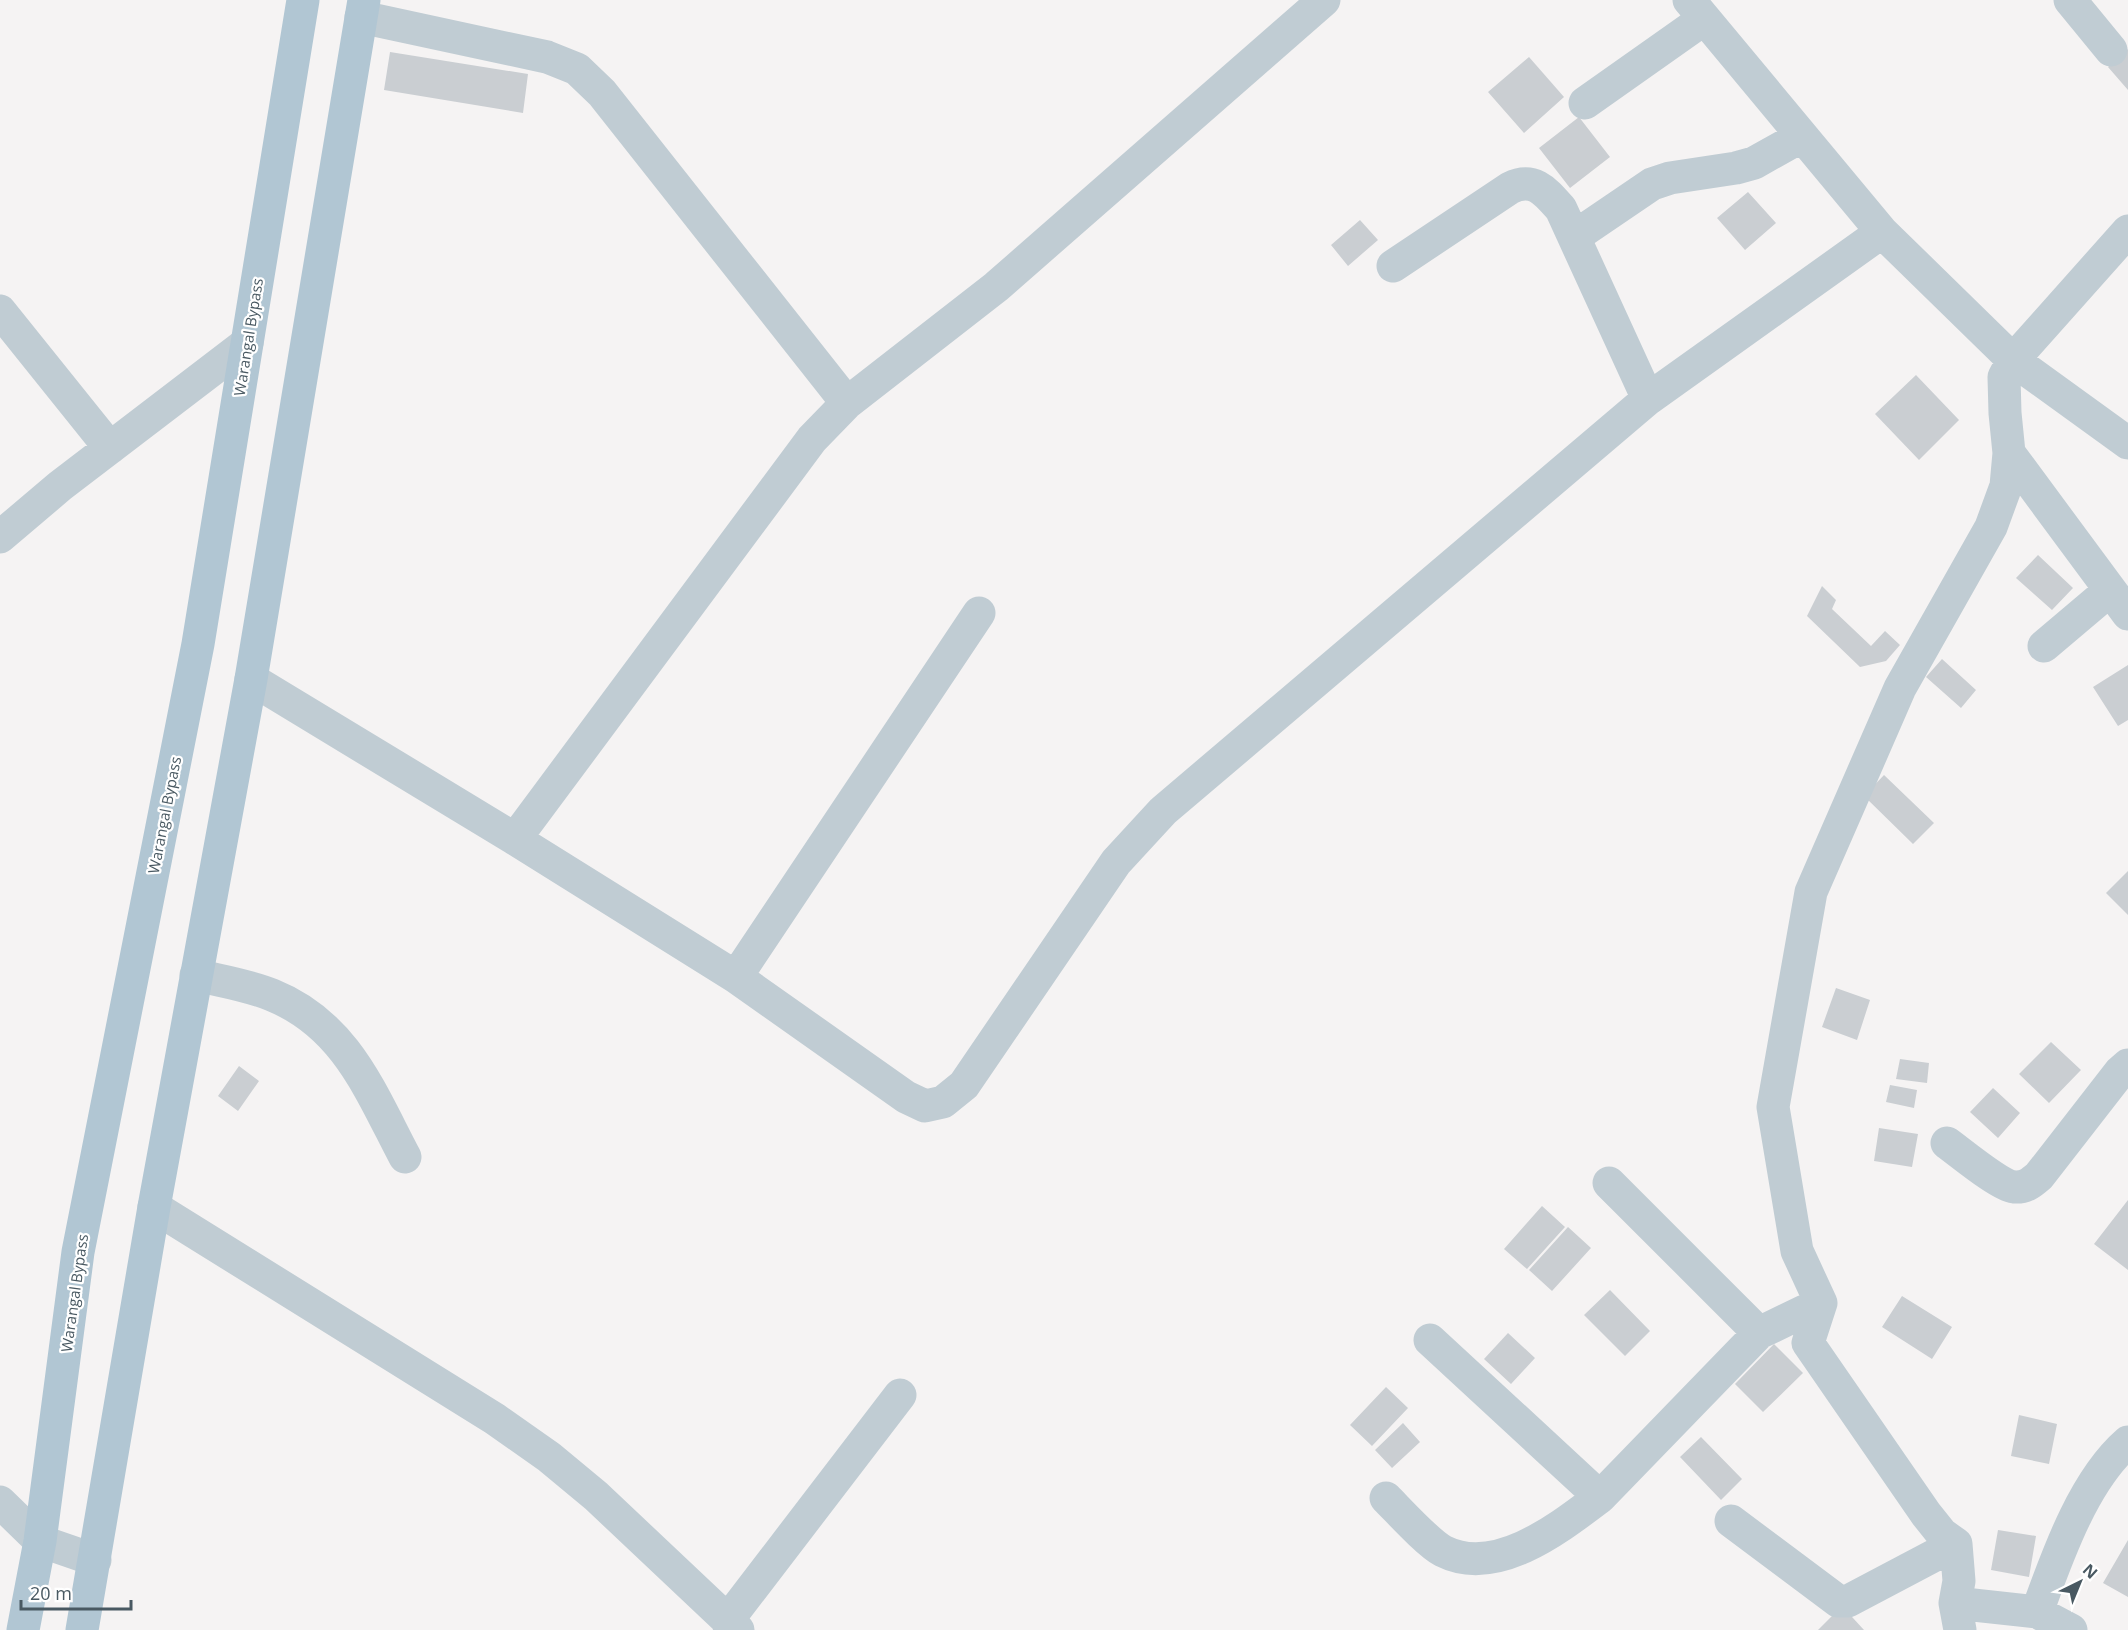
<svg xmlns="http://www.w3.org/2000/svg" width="2128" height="1630" font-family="'Open Sans',sans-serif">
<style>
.building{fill:#caced2}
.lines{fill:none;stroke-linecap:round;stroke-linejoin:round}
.minor{stroke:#c0ccd3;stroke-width:33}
.major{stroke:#b1c6d3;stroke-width:33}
.labels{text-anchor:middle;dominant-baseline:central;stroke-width:4.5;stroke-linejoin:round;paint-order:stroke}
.street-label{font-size:15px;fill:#495962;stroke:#fff}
</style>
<rect width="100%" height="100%" fill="#f5f3f3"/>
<path class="building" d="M2128,49V90L2108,67Z
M390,52L528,74L523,113L384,90Z
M1529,57L1564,97L1524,133L1488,92Z
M1579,117L1610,157L1570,188L1539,148Z
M1748,192L1776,223L1745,250L1717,218Z
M1360,220L1378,240L1348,266L1331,245Z
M1916,375L1959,420L1919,460L1875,414Z
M2038,555L2073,588L2052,610L2016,578Z
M1822,586L1836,600L1832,609L1871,646L1885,631L1900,645L1886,661L1860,667L1807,616Z
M1942,659L1976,690L1961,708L1926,677Z
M2128,665V720L2118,726L2093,687Z
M1884,775L1934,823L1913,844L1864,796Z
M2128,871V915L2106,893Z
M1836,988L1870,1000L1857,1040L1822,1027Z
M2051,1042L2081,1070L2049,1103L2019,1074Z
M1900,1059L1929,1063L1927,1083L1896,1079Z
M239,1066L259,1081L238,1111L218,1096Z
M1890,1085L1917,1090L1914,1108L1886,1102Z
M1993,1088L2020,1113L1998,1138L1970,1112Z
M1879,1128L1918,1134L1912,1167L1874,1161Z
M2128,1200V1270L2094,1244Z
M1542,1206L1565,1227L1527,1269L1504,1249Z
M1568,1227L1591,1248L1552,1291L1529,1270Z
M1610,1290L1650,1331L1625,1356L1584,1315Z
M1902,1296L1952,1327L1932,1359L1882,1327Z
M1508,1333L1535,1358L1511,1384L1484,1359Z
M1774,1344L1803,1373L1763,1412L1735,1384Z
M1386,1387L1408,1408L1372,1446L1350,1425Z
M2019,1415L2057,1424L2049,1464L2011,1456Z
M1403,1423L1420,1442L1392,1468L1375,1450Z
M1701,1437L1742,1479L1721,1500L1680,1457Z
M1998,1530L2036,1536L2029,1577L1991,1570Z
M2128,1540V1597L2103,1583Z
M1842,1606L1864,1630H1818Z"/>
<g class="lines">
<path class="minor" d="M1689,0L1882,232L2013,360L2128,443
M2070,0L2111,50
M361,17L547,57L577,69L602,93L847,403
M1585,103L1704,19
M1574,237L1652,184L1670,178L1736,168L1754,163L1802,136
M1393,266L1510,188C1534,176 1546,192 1561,209L1648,399
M0,311L110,448
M2009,453L2128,614
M0,537L60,486L247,343
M2044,646L2109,591
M251,679L515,839L736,977L906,1097L925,1106L943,1102L964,1085L1116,862L1163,811L1648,399L1882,232
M515,839L812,439L847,403L996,287L1324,0
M196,975C221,981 248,985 272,995C346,1025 370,1091 405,1157
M736,977L979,613
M1947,1143C1961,1153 1999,1185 2014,1187C2025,1188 2031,1183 2039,1176L2120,1072L2128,1065
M1609,1183L1759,1333
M154,1207L495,1419L549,1457L596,1496L738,1630
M1430,1340L1600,1497L1759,1333L1821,1303
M1386,1498C1399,1511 1428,1543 1443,1551C1496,1578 1559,1528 1600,1497
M0,1502L40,1541L95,1560
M1731,1521L1838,1601H1848L1956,1544
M1955,1603L2037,1612L2071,1630
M2037,1612C2057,1557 2083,1481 2128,1442
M727,1621L900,1395
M1960,1630L1955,1603L1959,1581L1956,1544L1942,1534L1926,1514L1808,1343L1821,1303L1797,1251L1773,1107L1811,892L1900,688L1991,527L2006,486L2009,453L2005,413L2004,377L2013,360L2128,231"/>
<path class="major" d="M23,1630L40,1541L78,1252L198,644L303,0
M82,1630L154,1207L251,679L364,0"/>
</g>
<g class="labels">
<g class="street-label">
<text transform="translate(248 337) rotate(-81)">Warangal Bypass</text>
<text transform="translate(164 815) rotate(-79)">Warangal Bypass</text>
<text transform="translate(74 1293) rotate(-82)">Warangal Bypass</text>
</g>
</g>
<g transform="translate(2080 1582) rotate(43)" stroke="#ffffff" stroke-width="4.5" paint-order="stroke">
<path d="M0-4.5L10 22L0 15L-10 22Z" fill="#495962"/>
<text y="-9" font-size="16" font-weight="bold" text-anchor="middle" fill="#495962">N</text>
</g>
<path d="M21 1600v9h110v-9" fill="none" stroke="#495962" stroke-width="3"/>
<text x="30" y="1600" font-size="18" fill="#495962" stroke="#ffffff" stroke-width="4.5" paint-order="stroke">20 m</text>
</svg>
